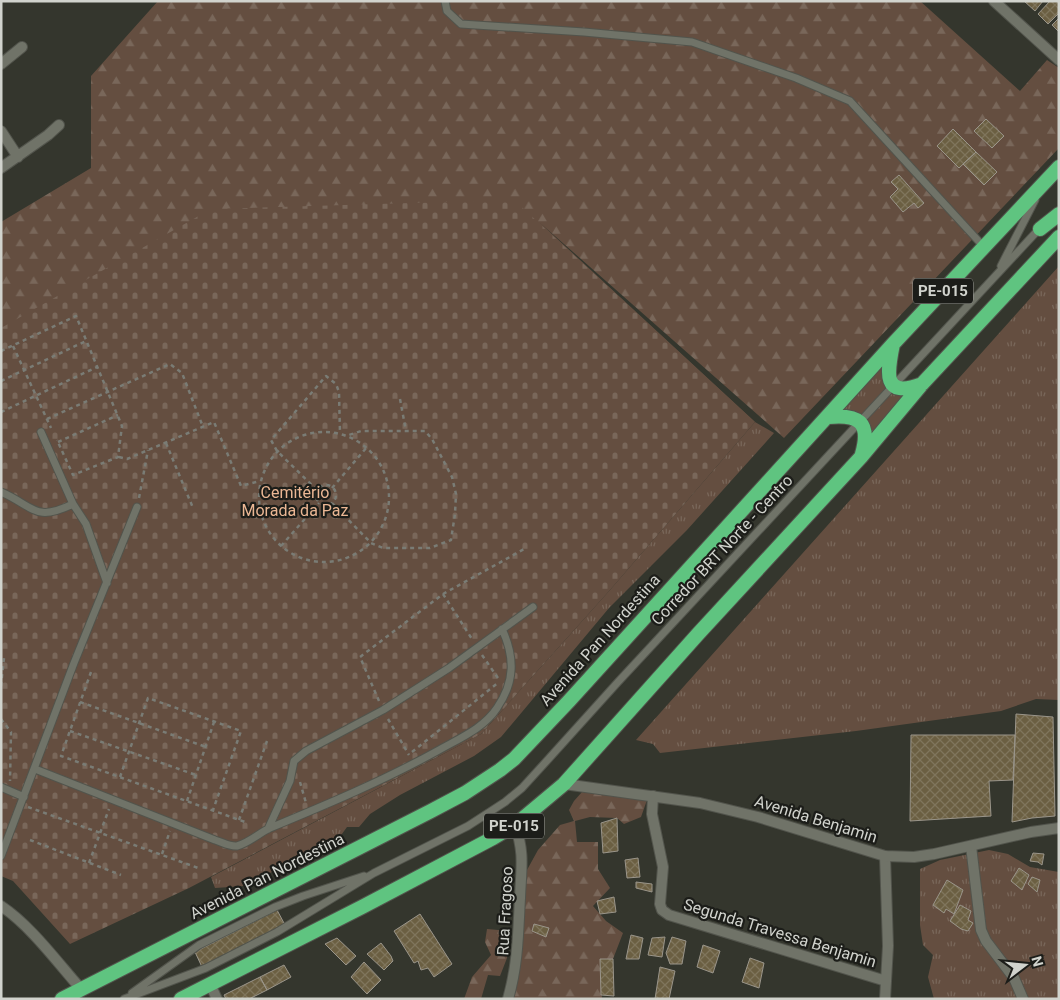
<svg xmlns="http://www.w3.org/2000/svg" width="1060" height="1000" font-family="Roboto,sans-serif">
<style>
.grass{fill:url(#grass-tufts)}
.forest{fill:url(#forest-firs)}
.cemetery{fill:url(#cemetery-stones)}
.building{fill:url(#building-cross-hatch);stroke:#9a958a}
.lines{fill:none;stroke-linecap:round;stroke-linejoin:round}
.service-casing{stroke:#52544c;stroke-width:9}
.minor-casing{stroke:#52544c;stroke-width:12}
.tertiary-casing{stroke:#52544c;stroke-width:12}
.trunk-casing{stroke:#52544c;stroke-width:16}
.path{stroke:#7a7c75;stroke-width:2.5;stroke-dasharray:4 4;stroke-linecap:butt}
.service{stroke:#707368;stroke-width:7}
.minor{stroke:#707368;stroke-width:10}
.tertiary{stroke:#707368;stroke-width:10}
.trunk{stroke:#5fc480;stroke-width:14}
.labels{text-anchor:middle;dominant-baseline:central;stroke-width:4.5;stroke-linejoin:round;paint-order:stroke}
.shield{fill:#1c1d19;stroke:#9b9c97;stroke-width:1}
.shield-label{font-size:15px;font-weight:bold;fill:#d1d3cd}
.park-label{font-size:16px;fill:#ebb794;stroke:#1c1d19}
.street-label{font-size:16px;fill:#d1d3cd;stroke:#1c1d19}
</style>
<defs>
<pattern id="grass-tufts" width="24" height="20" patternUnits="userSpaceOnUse" patternTransform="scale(1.25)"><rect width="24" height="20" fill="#644e40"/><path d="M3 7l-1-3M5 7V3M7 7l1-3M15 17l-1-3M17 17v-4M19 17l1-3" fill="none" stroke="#79675a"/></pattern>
<pattern id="forest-firs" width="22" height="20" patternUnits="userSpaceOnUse" patternTransform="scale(1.25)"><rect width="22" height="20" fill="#644e40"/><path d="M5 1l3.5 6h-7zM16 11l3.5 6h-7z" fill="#79675a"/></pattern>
<pattern id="cemetery-stones" width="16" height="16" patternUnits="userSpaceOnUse" patternTransform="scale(1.25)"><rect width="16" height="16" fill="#644e40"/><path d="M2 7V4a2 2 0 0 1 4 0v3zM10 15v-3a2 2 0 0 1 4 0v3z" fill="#79675a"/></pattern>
<pattern id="building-cross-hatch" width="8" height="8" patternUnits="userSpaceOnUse" patternTransform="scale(1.25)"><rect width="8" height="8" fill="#6b5f42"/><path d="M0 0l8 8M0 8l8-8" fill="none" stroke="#7f755c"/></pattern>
</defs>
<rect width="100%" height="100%" fill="#34362d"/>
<path class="grass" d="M1059,266V700L1036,699L1001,711L856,731L660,753L653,744L636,740Z
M893,344L890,379L922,384L861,457L860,422L828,417Z
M755,422L774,433L687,530L609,608L501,737L474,756L400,795L370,814L359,827H347L339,838L244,886L215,888L211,877L481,734L610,590Z
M989,850L1008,854L1030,867L1059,872V999H934L928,977L933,955L923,945L920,925V869L940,860Z"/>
<path class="forest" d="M158,1H920L1020,91L1047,60L1059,68V148L784,438L539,222L755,422L1,332V222L91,168V76Z
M582,792L647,800L641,817L624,824L617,818L590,817L575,821L577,842H598V869L610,888L593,906L606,921L623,933L613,959H600L602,999H508L524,903L527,870L538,850L560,825L574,821L569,810L574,801Z
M487,929L509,931L507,958L500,976L488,975L481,999H464L472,977L491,955L485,942Z"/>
<path class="cemetery" d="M514,200L755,422L610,590L481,734L189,888L70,944L13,881L1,876V328L211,209Z"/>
<path class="building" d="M1024,1H1043L1035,11Z
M1050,1H1059V13L1048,24L1038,14Z
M1059,18V32L1052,25Z
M986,119L1004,136L992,148L974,131Z
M953,129L976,152L959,168L937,146Z
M976,152L997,172L984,185L963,164Z
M899,175L924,203L918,208L914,203L903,212L890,197L898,189L891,182Z
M1016,714L1053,717L1055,816L1032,818L1012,822Z
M911,735H1015L1013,780L989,781L991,816L910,821Z
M617,818L618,851L603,853L601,823Z
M1033,853L1044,854L1042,865L1038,862L1030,861Z
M638,858L640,877L627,878L625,860Z
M1019,868L1029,875L1022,890L1011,881Z
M1032,877L1040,880L1037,892L1028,884Z
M947,880L963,890L954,914L946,909L944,913L933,905Z
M636,882L652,884V892L636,888Z
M614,897L616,912L600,914L597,901Z
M960,905L971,911L968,920L973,923L968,931L961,929L950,921Z
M277,910L285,925L202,967L195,952Z
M420,914L452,964L434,977L428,968L421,970L418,961L414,963L394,931Z
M534,924L549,928L546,937L532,931Z
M631,935L643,938L639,959H626Z
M665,937L662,957L648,955L652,938Z
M672,937L686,941L682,964H670L666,953Z
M337,938L356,956L346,965L325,944Z
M381,943L391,956L393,961L384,970L367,954Z
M703,945L720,951L713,973L697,967Z
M750,958L764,963L759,988L742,982Z
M600,959H613L614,996L601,995Z
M364,962L381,980L367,994L351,977Z
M284,965L291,977L267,990L260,977Z
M660,967L675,971L669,999H655Z
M260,977L267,990L249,999H226L224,995Z"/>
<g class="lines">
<defs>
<path id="service" d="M445,1L447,11L461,24L584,32L692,42L796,78L850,101L984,247
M1001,266L1035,200
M41,432L73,504
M1,492C34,506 34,523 73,504L86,524L107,583
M35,769L215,840C222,842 230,847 237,846C249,843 259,833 270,828C328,804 385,780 439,750C460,738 484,728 497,708C515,682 515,657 502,629
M1,787L24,797
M268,829L290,781L294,761L306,751L383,710L449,668L533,607
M1,856L74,663L137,507
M132,993L199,945L275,907L303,896L364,876
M124,999L206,968L277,932L374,873L468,826L505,802L522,788L543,765L618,682L1040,228"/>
<path id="minor" d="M994,1L1059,60
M1,64L22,47
M1,131L18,157
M1,168L48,135L59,125
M653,796L652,814L663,867L660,904L662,910L669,915L886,981
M971,846L981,930L986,941L1014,978L1023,999
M1,906C31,926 57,962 81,989
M210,984L217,999
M508,999C518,964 518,934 520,898C521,869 525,854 515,825
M885,999L888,946L885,856"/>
<path id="tertiary" d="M564,784L700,803L758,817L885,856L914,857L934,854L1031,832L1059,828"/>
<path id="trunk" d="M1040,229L1059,214
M893,344C887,373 882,399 922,384
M828,417C859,414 871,422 862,454
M62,999L431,811L465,793L500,770L514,759L569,701L893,344L1059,167
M181,999L362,907L493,838L515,825L564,784L698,634L861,457L922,384L1059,237"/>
</defs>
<use href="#service" class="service-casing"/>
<use href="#minor" class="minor-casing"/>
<use href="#tertiary" class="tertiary-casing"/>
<use href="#trunk" class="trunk-casing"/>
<path class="path" d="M13,346L51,428
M1,351L76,316L122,426L118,457L73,475L57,440
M1,381L86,341
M400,399L406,431
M1,412L97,367
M47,419L170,364L182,373L203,427
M259 497a65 65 0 1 1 130 0a65 65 0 1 1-130 0Z
M58,442L118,415
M166,443L193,508
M119,457L127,459L214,422L241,486L260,481
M316 495a10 10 0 1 1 20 0a10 10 0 1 1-20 0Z
M332,488L367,447
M317,490L277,451L271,440L326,376L336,384L339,392L340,433
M139,498L148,450
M332,503L371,543L383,548H430L451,540L455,514L456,494L452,477L432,439L425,431H361L349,435
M281,546L319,503
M443,594L472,639
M482,655L500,681
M91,672L61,756L245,822
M1,686L4,658
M379,701L360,657L443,594L526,548
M80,702L206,747
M1,719L11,732L10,781
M388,719L409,755
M70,731L196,775
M412,752L499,682
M120,777L148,698L241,731L213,810
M300,782L306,803
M187,801L214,722
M28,807L201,869
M239,820L267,741
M30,840L121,875
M162,854L170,831
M89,863L109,809"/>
<use href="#service" class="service"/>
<use href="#minor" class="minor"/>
<use href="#tertiary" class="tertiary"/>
<use href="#trunk" class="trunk"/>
</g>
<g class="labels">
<g class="shield">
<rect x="913" y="278.5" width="60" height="25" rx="4"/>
<rect x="484" y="813.5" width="60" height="25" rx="4"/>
</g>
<g class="shield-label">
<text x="943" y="291">PE-015</text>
<text x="514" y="826">PE-015</text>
</g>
<g class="park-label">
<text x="295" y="492">Cemitério<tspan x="295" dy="18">Morada da Paz</tspan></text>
</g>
<g class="street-label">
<text transform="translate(722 550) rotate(-47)">Corredor BRT Norte - Centro</text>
<text transform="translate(600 640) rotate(-48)">Avenida Pan Nordestina</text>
<text transform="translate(816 819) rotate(17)">Avenida Benjamin</text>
<text transform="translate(267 876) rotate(-27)">Avenida Pan Nordestina</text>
<text transform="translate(505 911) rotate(-87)">Rua Fragoso</text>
<text transform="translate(780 933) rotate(17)">Segunda Travessa Benjamin</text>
</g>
</g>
<rect width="1060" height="1000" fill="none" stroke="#d1d3cd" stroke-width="5"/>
<g transform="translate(1025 965) rotate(74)" stroke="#1c1d19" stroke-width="4" paint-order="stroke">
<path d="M0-4L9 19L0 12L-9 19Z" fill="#d1d3cd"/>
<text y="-8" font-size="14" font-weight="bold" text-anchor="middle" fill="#d1d3cd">N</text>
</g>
</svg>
